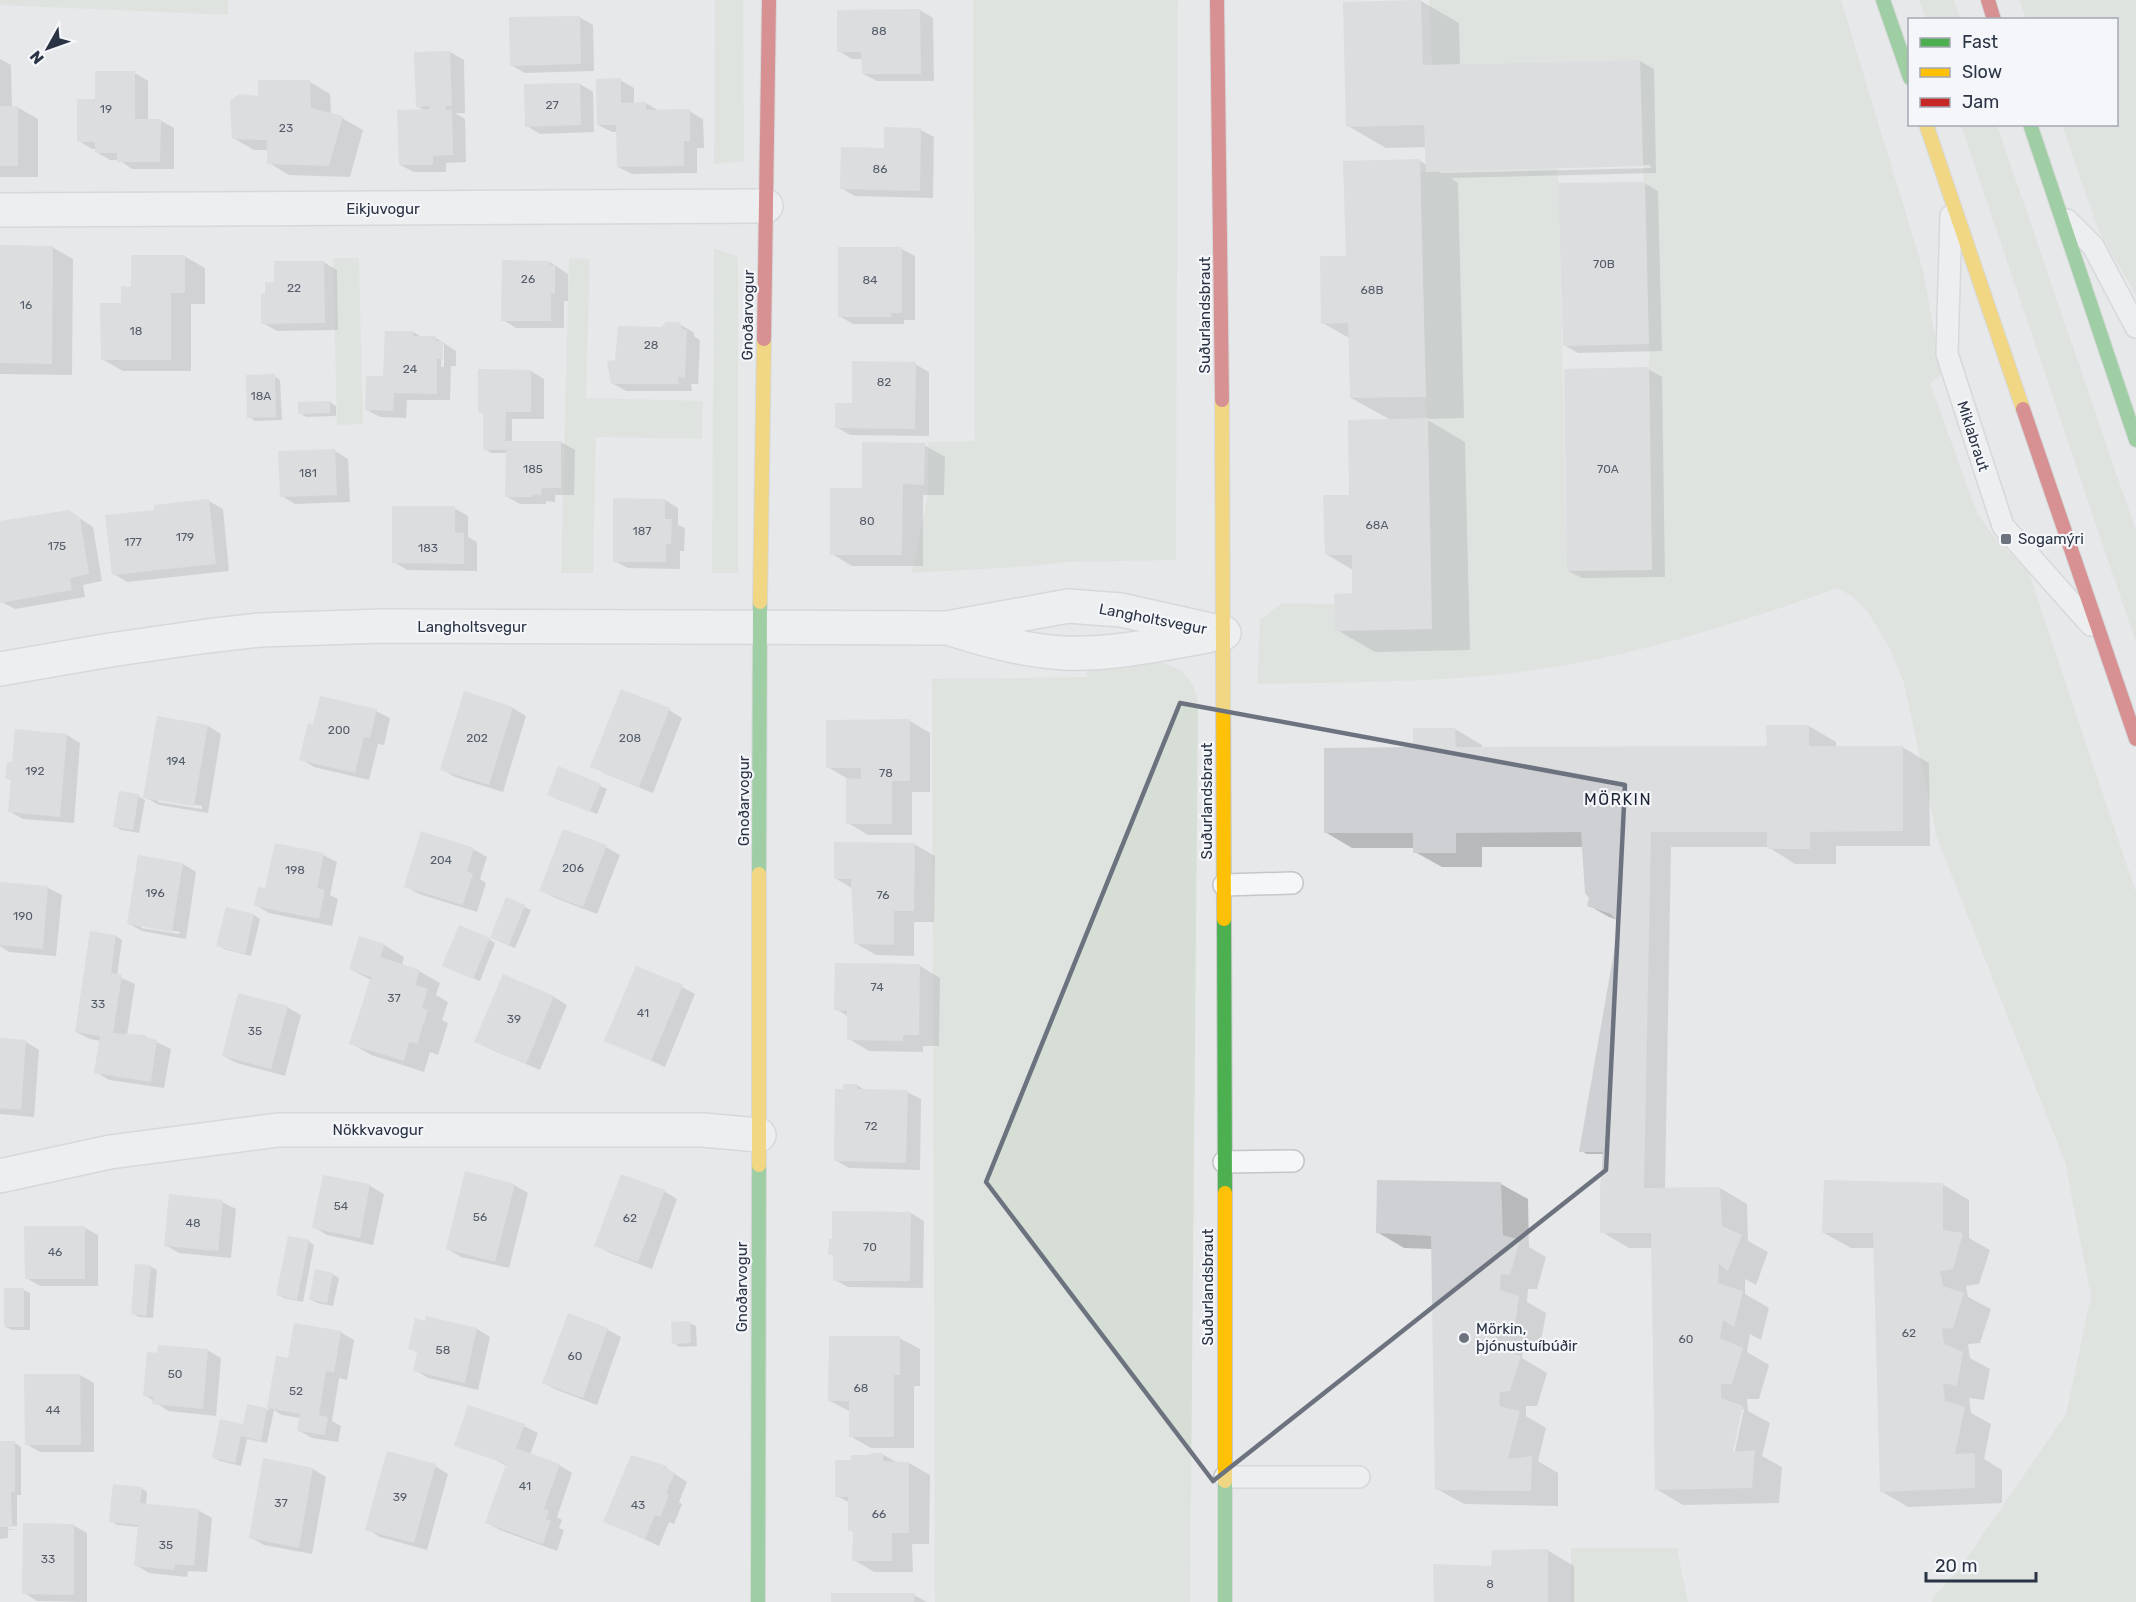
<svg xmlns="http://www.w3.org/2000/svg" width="2136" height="1602" font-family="Rubik,sans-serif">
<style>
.green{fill:#d6ded6}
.shadow{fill:#0003;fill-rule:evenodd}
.building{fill:#ced0d3}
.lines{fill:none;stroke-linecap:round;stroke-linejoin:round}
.lane-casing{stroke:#c4c6c8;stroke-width:24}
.street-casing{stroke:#c4c6c8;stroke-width:36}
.fast-casing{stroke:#c4c6c8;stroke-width:16}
.slow-casing{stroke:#c4c6c8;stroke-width:16}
.jam-casing{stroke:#c4c6c8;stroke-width:16}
.lane{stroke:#f5f6f7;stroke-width:21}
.street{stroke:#f5f6f7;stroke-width:33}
.fast{stroke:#4caf50;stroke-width:14}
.slow{stroke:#ffc107;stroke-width:14}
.jam{stroke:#c62828;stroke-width:14}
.marked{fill:none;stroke:#6c737f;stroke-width:4.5;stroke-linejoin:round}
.poi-dot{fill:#6c737f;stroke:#f4f6f9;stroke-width:2}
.labels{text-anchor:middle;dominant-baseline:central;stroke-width:4.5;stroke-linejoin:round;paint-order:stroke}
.number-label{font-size:12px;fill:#545c69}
.street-label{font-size:15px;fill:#2b3445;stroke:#f4f6f9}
.poi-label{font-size:15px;fill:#2b3445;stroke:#f4f6f9;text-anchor:start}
.neighbourhood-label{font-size:16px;letter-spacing:1.5px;fill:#1d2536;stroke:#f4f6f9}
</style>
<rect width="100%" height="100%" fill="#e6e8ea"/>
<path class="green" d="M0,0H228V15L0,5Z
M715,0H743L744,161L714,164Z
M973,0H1178L1176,560L1067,562L1034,566L912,573L928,495V442L975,441Z
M1429,0H1841L1923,270L1942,375L1930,383L1977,513L1992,534L2029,573L2136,892V1602H1932L1933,1597L1957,1572L2066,1414L2091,1296L2065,1162L1937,838L1904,683L1890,649L1868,612L1853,597L1838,588C1739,623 1639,655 1535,670C1443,683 1349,682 1257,684L1260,620L1282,603L1334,604L1335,631L1432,629L1420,172L1558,168L1567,571L1652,570L1649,344L1640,60L1432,65Z
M1919,0H1954L1961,19H1926Z
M2019,0H2136V295L2099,232L2062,125L2116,124V20L2026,19Z
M1961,125H1997L2136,531V643Z
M714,248L738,257V573H712Z
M333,258H359L363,424L337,425Z
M569,258L590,259L586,398L703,401L702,439L596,437L593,573H561Z
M1155,660C1181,668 1193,675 1198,703L1190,1602H935L932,679L1087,677L1086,662Z
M1571,1548H1677L1688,1602H1571Z"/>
<path class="shadow" d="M1421,1L1459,23L1460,66L1640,61L1654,69L1656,173L1451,178L1458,183L1464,418L1426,419L1465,442L1470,650L1375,652L1337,630L1354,595L1353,570L1326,554L1351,497L1391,420L1351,398L1349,338L1323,323L1348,257L1419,160L1427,165V147L1386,148L1348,126ZM1650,165L1651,168L1441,173L1438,170Z
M920,10L933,18L934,81H877L863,74V59H852L839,51Z
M579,17L593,25L594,71L525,73L511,65Z
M450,52L464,60L465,113H455L465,119L466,162L446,163V172H414L400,165L426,111L417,106Z
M0,59L11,65L12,107H17L38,119V177H0Z
M135,73L148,81V120H160L174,128V169H132L119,160H110L96,152V149H92L79,141L96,100Z
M620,80L634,88V104L646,103L659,111H689L703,119L704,148H697V173L632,174L618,167V132H612L598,125Z
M310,82L330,94L331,115L342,118L363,130L350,177L289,175L269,163L268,150H254L233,138L260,97Z
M580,84L593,92L594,132L540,134L527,126Z
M921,130L934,137L933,198L855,196L841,188L885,150Z
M1644,183L1658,191L1662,351L1578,353L1564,345Z
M0,247H52L73,259L72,375L0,374Z
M902,249L915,256V320H904V324H853L839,316Z
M184,256L205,268V304H191V371H123L102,359L123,304L132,288Z
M323,262L337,270L338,330L277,331L263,323L266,295Z
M550,262L568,274V301H564V328H516L503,320Z
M679,324L693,332L695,337L700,340L698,384H691L692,391H626L612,383L617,362L662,328Z
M413,332L422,337L436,338L456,351V366H451L450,400H407L406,418L380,417L367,410ZM441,344H444V367H441Z
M915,364L929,372V436L850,435L836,427L853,404Z
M1648,369L1662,377L1665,577L1582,578L1568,571Z
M531,371L544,379V419H512V442H561L575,450L574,495H555V502L546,501V504H520L506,496L507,453H491L485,449V415L479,411Z
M274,376L280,380L282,420L255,421L249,417Z
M330,402L336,406V416L306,417L300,413Z
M924,445L945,457L944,495H923V566H852L832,554L863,489Z
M335,451L348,459L350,502L295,504L282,496Z
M665,500L678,508V525L685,528L684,551H680V569L628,568L614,561Z
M209,501L223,509L229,571L127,582L114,574L156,511Z
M454,508L468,516V537L477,542V571L407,570L394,562Z
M69,511L93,527L102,581L83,585L85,597L15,609L2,602L0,599V523Z
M465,693L513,708L526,716L503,792L455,777L441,769Z
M669,710L682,718L653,793L606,774L592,766Z
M376,711L390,718L384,745L378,744L369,780L314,767L301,759L314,725Z
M910,721L930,733V792H912V835H868L848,823V779L828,767Z
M208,726L221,734L208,813L159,805L145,797ZM158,799L202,806V809L158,802Z
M1809,726L1836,742V748L1902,747L1929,763L1930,846H1836V864H1795L1768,847H1671L1665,1189L1720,1188L1747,1204L1748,1241L1768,1252L1756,1285L1745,1279V1294L1769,1308L1761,1340L1750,1334L1747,1352L1769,1365L1759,1399H1747L1748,1411L1770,1423L1762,1456L1782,1467L1779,1503L1683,1505L1656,1489L1653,1248H1629L1602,1232L1605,1154H1587L1581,1151L1621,921L1609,917L1588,905L1590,898L1584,847H1482V867H1442L1415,852V848H1352L1325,832L1414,749V730L1455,729L1482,745V748H1768ZM1741,1409H1744L1733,1460L1730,1459Z
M67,735L80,743L74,823L23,819L9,811L12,781L7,778Z
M559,768L607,789L597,814L555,798Z
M138,796L145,800L139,833L121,830L114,826Z
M914,844L935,856L934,922H914V956L876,955L855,943L853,889L835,878Z
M606,847L620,855L597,914L555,898L541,890Z
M473,849L487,857L480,879L486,883L477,912L419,894L405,886Z
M323,855L337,862L330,895L338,899L332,926L269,913L256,905L266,890Z
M139,857L183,864L196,872L186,939L142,931L128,923ZM141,925L180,932L179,934L141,928Z
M1,883L48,888L62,895L56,956L9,952L0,946Z
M507,899L531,910L515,948L498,941Z
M227,909L254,915L260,919L251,956L224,949L218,945Z
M92,932L116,936L122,940L117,976L135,984L127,1035L144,1036L171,1049L164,1088L109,1080L96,1072L101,1041L90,1039L76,1032Z
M489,939L495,943L480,981L450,969Z
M384,945L404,957L402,965L419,971L440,983L436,995L448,1002L442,1020L448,1023L438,1055L430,1052L424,1072L371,1055L351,1043L371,980L350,969Z
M920,966L940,978L939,1046H923V1052L869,1051L849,1039V1017L836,1009Z
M503,976L554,997L567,1005L540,1070L490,1049L476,1041Z
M682,987L695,994L665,1067L606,1040Z
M287,1007L301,1015L285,1076L237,1063L223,1056Z
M0,1040L26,1042L39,1050L34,1117L0,1114Z
M856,1085L867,1091L907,1092L921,1099L920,1170L849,1168L835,1160L845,1091Z
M324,1177L370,1186L384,1194L373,1245L327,1235L314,1227Z
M1501,1184L1528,1199L1529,1247L1546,1257L1537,1289H1528L1527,1302L1546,1313L1540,1347L1523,1350L1522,1358L1547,1373L1537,1406H1526V1416L1546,1428L1538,1461L1558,1473V1506L1464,1504L1437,1489L1433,1249L1404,1248L1377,1232Z
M1942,1184L1969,1200V1238L1990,1250L1979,1284L1966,1286L1968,1297L1991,1309L1980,1343L1968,1344L1970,1358L1990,1369L1984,1400L1969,1398L1971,1413L1991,1424L1984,1459L2002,1470V1503L1908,1507L1881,1491L1875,1248H1851L1824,1233Z
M514,1185L528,1193L509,1268L461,1257L448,1249Z
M664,1191L677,1199L652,1269L610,1253L596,1245Z
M222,1202L236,1209L231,1258L179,1253L165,1245Z
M911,1213L924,1221L923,1288L848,1287L835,1280V1257L830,1254Z
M85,1228L98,1235V1286H40L26,1278Z
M308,1241L314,1245L303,1302L284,1298L278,1295Z
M150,1266L157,1270L153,1318L139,1317L132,1313Z
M332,1274L339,1278L333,1306L317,1303L310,1299Z
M23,1290L30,1293V1330H12L6,1327Z
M569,1315L608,1330L621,1337L597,1405L557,1390L544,1383Z
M427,1318L477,1329L490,1337L478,1390L428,1378L415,1370L419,1353L410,1348L426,1323Z
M690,1323L696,1326L697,1346L680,1347L673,1343Z
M340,1332L354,1340L347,1380L339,1378L332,1421L341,1426L338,1442L312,1438L298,1430L300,1418L282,1415L274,1410L267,1443L247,1439L241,1466L220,1461L214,1458L244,1426L267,1410L268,1411L277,1358L290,1360Z
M899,1338L920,1349V1386H914V1448H871L850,1436L851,1412L830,1401Z
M207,1350L221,1358L216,1416L168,1411L145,1395L158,1354Z
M80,1375L94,1383V1452H40L26,1444V1376Z
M524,1426L538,1433L530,1455L559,1465L572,1473L557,1517L562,1520L559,1528L564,1530L557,1551L500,1530L487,1523L507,1466L493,1459Z
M0,1443H15L21,1447V1495H17V1526H8V1529L18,1530H8V1538L0,1539Z
M882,1454L898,1463H909L930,1475L929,1544H912L913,1572H874L854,1560V1533L850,1530V1503L837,1496L852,1462V1456Z
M435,1466L448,1474L427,1550L380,1537L367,1529Z
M666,1468L687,1482L679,1502L682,1504L674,1524L669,1522L659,1546L605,1521Z
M313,1469L326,1477L312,1554L264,1545L251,1538Z
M141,1488L147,1492L146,1505L198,1510L212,1518L207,1572L188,1571L187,1577L149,1573L136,1565L139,1527L117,1525L111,1521Z
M73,1525L87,1533V1602L37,1601L24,1593Z
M1547,1550L1574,1566V1602H1435L1493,1567Z
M914,1595L927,1602H833Z"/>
<path class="building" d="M1421,0L1423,65L1640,60L1643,166L1426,172L1424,125L1346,127L1343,2Z
M920,9L921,74H862L861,52H837V10Z
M580,16L581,64L510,66L509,17Z
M450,51L452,106H446V110L452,109L453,155L433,156V165H399L397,110L429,109V106L416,107L414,52Z
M95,71H135V119H161L160,162H117V153H95V142H77V99H95Z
M621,78V103L646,102V110L690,109V141H684V166L617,167L616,125H597L596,79Z
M258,80H310L311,108L343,116L329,166L267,164V140L232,139L230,101L239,94L258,96Z
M580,83L581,125L525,127L524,84Z
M0,106H18V166H0Z
M884,127L921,128L920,191L840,189L841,147L884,148Z
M1420,159L1426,397L1350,398L1348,323L1321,324L1320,256H1346L1343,161Z
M1645,182L1649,344L1563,346L1558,183Z
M0,245L53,246L52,364L0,363Z
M838,247H902V313H891V317H838Z
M131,255H185V293H171V360H101L100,303H121V286L131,287Z
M502,260L550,261V265H555V294H551V321H501Z
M274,261H324L325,323L261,324V294H265V282H274Z
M666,322H679L683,330H687L685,378L678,377L679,384H611L607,361L615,360L618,326L661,327Z
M385,331H413V336H436V341H443V359H437V394L394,393L393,411L365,410L366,376H383Z
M852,361L916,362L915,429L835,428V403H852Z
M1649,367L1652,570L1567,571L1564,369Z
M478,369L531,370V412H506L505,441H561V488H542L541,495L533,494V497H505L506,450H483V412H478Z
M275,374L276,417L247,418L246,375Z
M330,401V413L298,414V402Z
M1428,418L1432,629L1335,631L1334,594L1352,593V555H1325L1323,495H1349L1348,420Z
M862,442L925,443L924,485L903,484L902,555H830V488H862Z
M335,449L337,495L280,497L278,451Z
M613,498L665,499V519H672L671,544H666V562H613Z
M209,499L216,564L112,575L105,515L154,510V505Z
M392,506H455V532L464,533V564L392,563Z
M69,510L80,518L89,574L70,578L72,590L0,603V521Z
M621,689L670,708L639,787L590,767Z
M464,691L513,707L489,785L440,770Z
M320,696L377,709L370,738L364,737L355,773L299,760L308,723L313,724Z
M157,716L208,725L194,806L143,798Z
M910,719V781H892V824H846V778L861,779V768H826V720Z
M1766,725H1809V746H1903V831L1810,832V849H1767V832H1651L1644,1188L1720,1187L1722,1226L1742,1235L1728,1271L1719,1264L1718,1283L1743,1291L1734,1327L1723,1320L1720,1338L1743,1348L1732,1384H1721V1398L1743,1406L1733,1452L1755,1450L1752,1488L1655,1490L1651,1233H1600V1189L1603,1152H1579L1619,923L1611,914L1587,906L1589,898L1585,893L1581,832L1456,833V853H1413V833H1324V748L1413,747V728H1455L1456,747L1767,746Z
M15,729L67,734L60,817L8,812L11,779H5L7,762H12Z
M558,766L601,784L590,812L547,795Z
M119,791L139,794L133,830L113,827Z
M563,829L607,845L583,907L539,891Z
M421,831L474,848L467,871L473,874L463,905L404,887Z
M834,842L915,843L914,911H894V945L854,944L851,879H834Z
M275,843L324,853L317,888L325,890L319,919L254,906L258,887L265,888Z
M138,855L183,863L172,932L127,924Z
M0,882L48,886L43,949L0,945Z
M506,897L525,905L509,945L490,938L473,979L442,966L459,925L490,938Z
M226,907L254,914L245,954L216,946Z
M90,931L116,935L111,973L122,975L113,1033L145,1035L144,1037L157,1040L151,1082L94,1073L100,1036L75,1032Z
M359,936L385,944L380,957L420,970L415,985L428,989L422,1008L428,1010L417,1044L409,1042L404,1061L349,1044L371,977L349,969Z
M835,963L920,964L919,1035H903V1041L847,1040V1011L834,1010Z
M636,966L683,985L651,1061L604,1041Z
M503,974L554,996L526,1064L474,1042Z
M238,993L288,1006L271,1069L222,1056Z
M0,1038L26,1040L21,1110L0,1108Z
M843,1084H857V1089L908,1090L906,1163L834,1161L835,1089H843Z
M465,1171L515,1184L495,1262L446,1249Z
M621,1174L665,1190L638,1262L594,1246Z
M323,1175L370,1184L360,1238L312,1228Z
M1377,1180L1501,1182L1503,1235L1520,1240L1510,1275L1501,1274L1500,1290L1519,1296L1514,1332L1496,1335L1495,1348L1521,1356L1510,1391L1500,1392L1499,1406L1520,1411L1508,1459L1532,1456L1531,1491L1435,1490L1431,1236L1376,1233Z
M1824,1180L1943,1183V1230L1963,1233L1953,1269L1940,1271L1943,1286L1964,1293L1953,1328L1942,1329L1944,1344L1963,1352L1957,1386L1943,1383L1945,1401L1965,1407L1955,1454L1975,1453V1488L1880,1492L1873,1233H1822Z
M169,1194L223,1200L218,1251L164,1246Z
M832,1211L911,1212L910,1281H833V1255H828L829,1239H832Z
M24,1226H85V1279H25Z
M288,1236L309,1240L297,1300L276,1295Z
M135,1264L151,1265L146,1316L131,1314Z
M315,1269L333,1273L327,1303L309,1300Z
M4,1288H24V1327H4Z
M568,1313L608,1328L583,1398L542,1383Z
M426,1316L477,1328L465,1383L413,1371L417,1352L408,1349L415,1318L425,1321Z
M690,1321L691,1343L672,1344L671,1322Z
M294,1323L341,1331L334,1373L326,1371L319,1415L328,1417L325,1435L297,1431L300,1414L267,1408L261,1441L241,1436L235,1463L212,1458L220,1419L243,1424L247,1404L267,1408L276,1356L288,1358Z
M829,1336H900V1375H894V1437H849V1401H828Z
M158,1345L208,1349L203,1409L152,1404L153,1397L143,1396L147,1352L157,1353Z
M24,1374H80L81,1445H25Z
M468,1405L525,1424L516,1448L560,1464L544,1509L549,1511L546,1519L551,1521L543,1544L485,1523L506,1464L454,1446Z
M0,1441H15V1492H11L12,1527H0Z
M387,1451L436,1464L414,1543L365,1530Z
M871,1453H883V1461L909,1462V1533H892V1561H852L853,1531H848V1497H835V1460H851V1455H872Z
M631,1455L667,1466L666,1469L675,1473L666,1493L669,1495L660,1517L655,1515L645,1539L603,1522Z
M263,1458L313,1468L299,1548L249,1538Z
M113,1484L142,1487L140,1503L199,1509L194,1566L175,1564L174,1570L134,1566L138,1525L109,1522Z
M23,1523L74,1524V1595L22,1594Z
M1548,1549V1602H1434L1433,1564L1491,1566L1492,1550Z
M831,1593H915L914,1602H831Z"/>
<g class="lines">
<defs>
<path id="lane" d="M1951,216L1947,354L2003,526L2091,625
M2067,220L2093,246L2136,327
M1224,885L1292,883
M1224,1162L1293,1161
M1225,1477H1359"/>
<path id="street" d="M0,210L766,206
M951,629C988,641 1025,651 1064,653C1112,655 1161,644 1207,636
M0,669L110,650L207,636L260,630L383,626L947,628L1068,606L1121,610L1224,633
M0,1176L110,1152L278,1130H702L759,1135"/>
<path id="fast" d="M1883,0L1910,78
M2030,124L2136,440
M759,874L760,602
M1224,919L1225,1193
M1225,1481V1602
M758,1602L759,1165"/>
<path id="slow" d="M1926,124L2023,409
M1222,400L1224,919
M760,602L764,339
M759,1165V874
M1225,1193V1481"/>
<path id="jam" d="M1217,0L1222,400
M1988,0L1994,20
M764,339L769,1
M2023,409L2136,739"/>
</defs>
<use href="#lane" class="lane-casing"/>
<use href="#street" class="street-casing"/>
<use href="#fast" class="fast-casing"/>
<use href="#slow" class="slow-casing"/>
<use href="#jam" class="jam-casing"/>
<use href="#lane" class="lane"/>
<use href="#street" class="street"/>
<use href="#fast" class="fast"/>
<use href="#slow" class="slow"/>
<use href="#jam" class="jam"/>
</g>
<path d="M0 0H2136V1602H0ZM1180,703L1625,785L1606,1170L1213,1481L986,1182Z" fill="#e6e8ea" fill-opacity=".55" fill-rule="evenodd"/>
<path class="marked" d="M1180,703L1625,785L1606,1170L1213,1481L986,1182Z"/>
<g class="poi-dot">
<rect x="2000" y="533" width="12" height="12" rx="3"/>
<circle cx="1464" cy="1338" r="6"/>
</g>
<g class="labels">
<g class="number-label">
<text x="879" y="31">88</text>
<text x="552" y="105">27</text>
<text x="106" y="109">19</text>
<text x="286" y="128">23</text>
<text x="880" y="169">86</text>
<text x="1604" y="264">70B</text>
<text x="528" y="279">26</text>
<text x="870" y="280">84</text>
<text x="294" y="288">22</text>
<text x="1372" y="290">68B</text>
<text x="26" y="305">16</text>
<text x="136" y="331">18</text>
<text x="651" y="345">28</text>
<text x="410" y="369">24</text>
<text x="884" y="382">82</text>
<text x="261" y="396">18A</text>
<text x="533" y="469">185</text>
<text x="1608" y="469">70A</text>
<text x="308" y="473">181</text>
<text x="867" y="521">80</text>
<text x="1377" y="525">68A</text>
<text x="642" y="531">187</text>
<text x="185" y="537">179</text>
<text x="133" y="542">177</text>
<text x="57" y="546">175</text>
<text x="428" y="548">183</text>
<text x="339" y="730">200</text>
<text x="477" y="738">202</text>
<text x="630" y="738">208</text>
<text x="176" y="761">194</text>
<text x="35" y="771">192</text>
<text x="886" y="773">78</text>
<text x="441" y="860">204</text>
<text x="573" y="868">206</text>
<text x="295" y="870">198</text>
<text x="155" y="893">196</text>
<text x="883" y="895">76</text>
<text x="23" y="916">190</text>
<text x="877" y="987">74</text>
<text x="394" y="998">37</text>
<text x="98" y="1004">33</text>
<text x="643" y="1013">41</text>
<text x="514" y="1019">39</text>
<text x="255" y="1031">35</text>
<text x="871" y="1126">72</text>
<text x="341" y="1206">54</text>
<text x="480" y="1217">56</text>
<text x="630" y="1218">62</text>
<text x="193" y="1223">48</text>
<text x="870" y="1247">70</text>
<text x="55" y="1252">46</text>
<text x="1909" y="1333">62</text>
<text x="1686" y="1339">60</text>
<text x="443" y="1350">58</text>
<text x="575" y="1356">60</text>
<text x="175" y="1374">50</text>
<text x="861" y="1388">68</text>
<text x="296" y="1391">52</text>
<text x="53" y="1410">44</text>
<text x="525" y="1486">41</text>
<text x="400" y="1497">39</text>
<text x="281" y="1503">37</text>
<text x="638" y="1505">43</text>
<text x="879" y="1514">66</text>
<text x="166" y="1545">35</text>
<text x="48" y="1559">33</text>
<text x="1490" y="1584">8</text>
</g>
<g class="street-label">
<text x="383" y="209">Eikjuvogur</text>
<text transform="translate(748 315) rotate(-89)">Gnoðarvogur</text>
<text transform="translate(1205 315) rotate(-90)">Suðurlandsbraut</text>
<text transform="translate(1973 436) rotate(72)">Miklabraut</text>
<text transform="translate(1153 619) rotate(11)">Langholtsvegur</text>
<text x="472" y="627">Langholtsvegur</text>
<text transform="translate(744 801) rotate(-90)">Gnoðarvogur</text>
<text transform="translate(1207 801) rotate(-90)">Suðurlandsbraut</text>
<text x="378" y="1130">Nökkvavogur</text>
<text transform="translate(742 1287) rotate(-90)">Gnoðarvogur</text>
<text transform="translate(1208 1287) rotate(-90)">Suðurlandsbraut</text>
</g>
<g class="poi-label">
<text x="2018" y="539">Sogamýri</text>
<text x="1476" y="1329">Mörkin,<tspan x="1476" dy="17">þjónustuíbúðir</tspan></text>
</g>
<g class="neighbourhood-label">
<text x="1618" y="799">MÖRKIN</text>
</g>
</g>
<rect x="1908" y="18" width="210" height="108" fill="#f4f6f9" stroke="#a4a8b1" stroke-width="1.5"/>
<rect x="1920" y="38" width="30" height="9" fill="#4caf50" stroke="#a4a8b1" stroke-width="1.5"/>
<text x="1962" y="48" font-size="18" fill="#2b3445">Fast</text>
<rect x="1920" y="68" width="30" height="9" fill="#ffc107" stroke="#a4a8b1" stroke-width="1.5"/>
<text x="1962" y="78" font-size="18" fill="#2b3445">Slow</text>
<rect x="1920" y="98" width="30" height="9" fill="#c62828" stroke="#a4a8b1" stroke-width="1.5"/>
<text x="1962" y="108" font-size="18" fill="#2b3445">Jam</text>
<g transform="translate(48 48) rotate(230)" stroke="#f4f6f9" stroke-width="4.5" paint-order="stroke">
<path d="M0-4.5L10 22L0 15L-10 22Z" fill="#2b3445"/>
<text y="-9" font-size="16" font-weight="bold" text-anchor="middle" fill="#2b3445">N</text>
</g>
<path d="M1926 1572v9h110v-9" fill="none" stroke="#2b3445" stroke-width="3"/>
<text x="1935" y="1572" font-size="18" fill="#2b3445" stroke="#f4f6f9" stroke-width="4.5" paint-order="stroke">20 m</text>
</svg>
